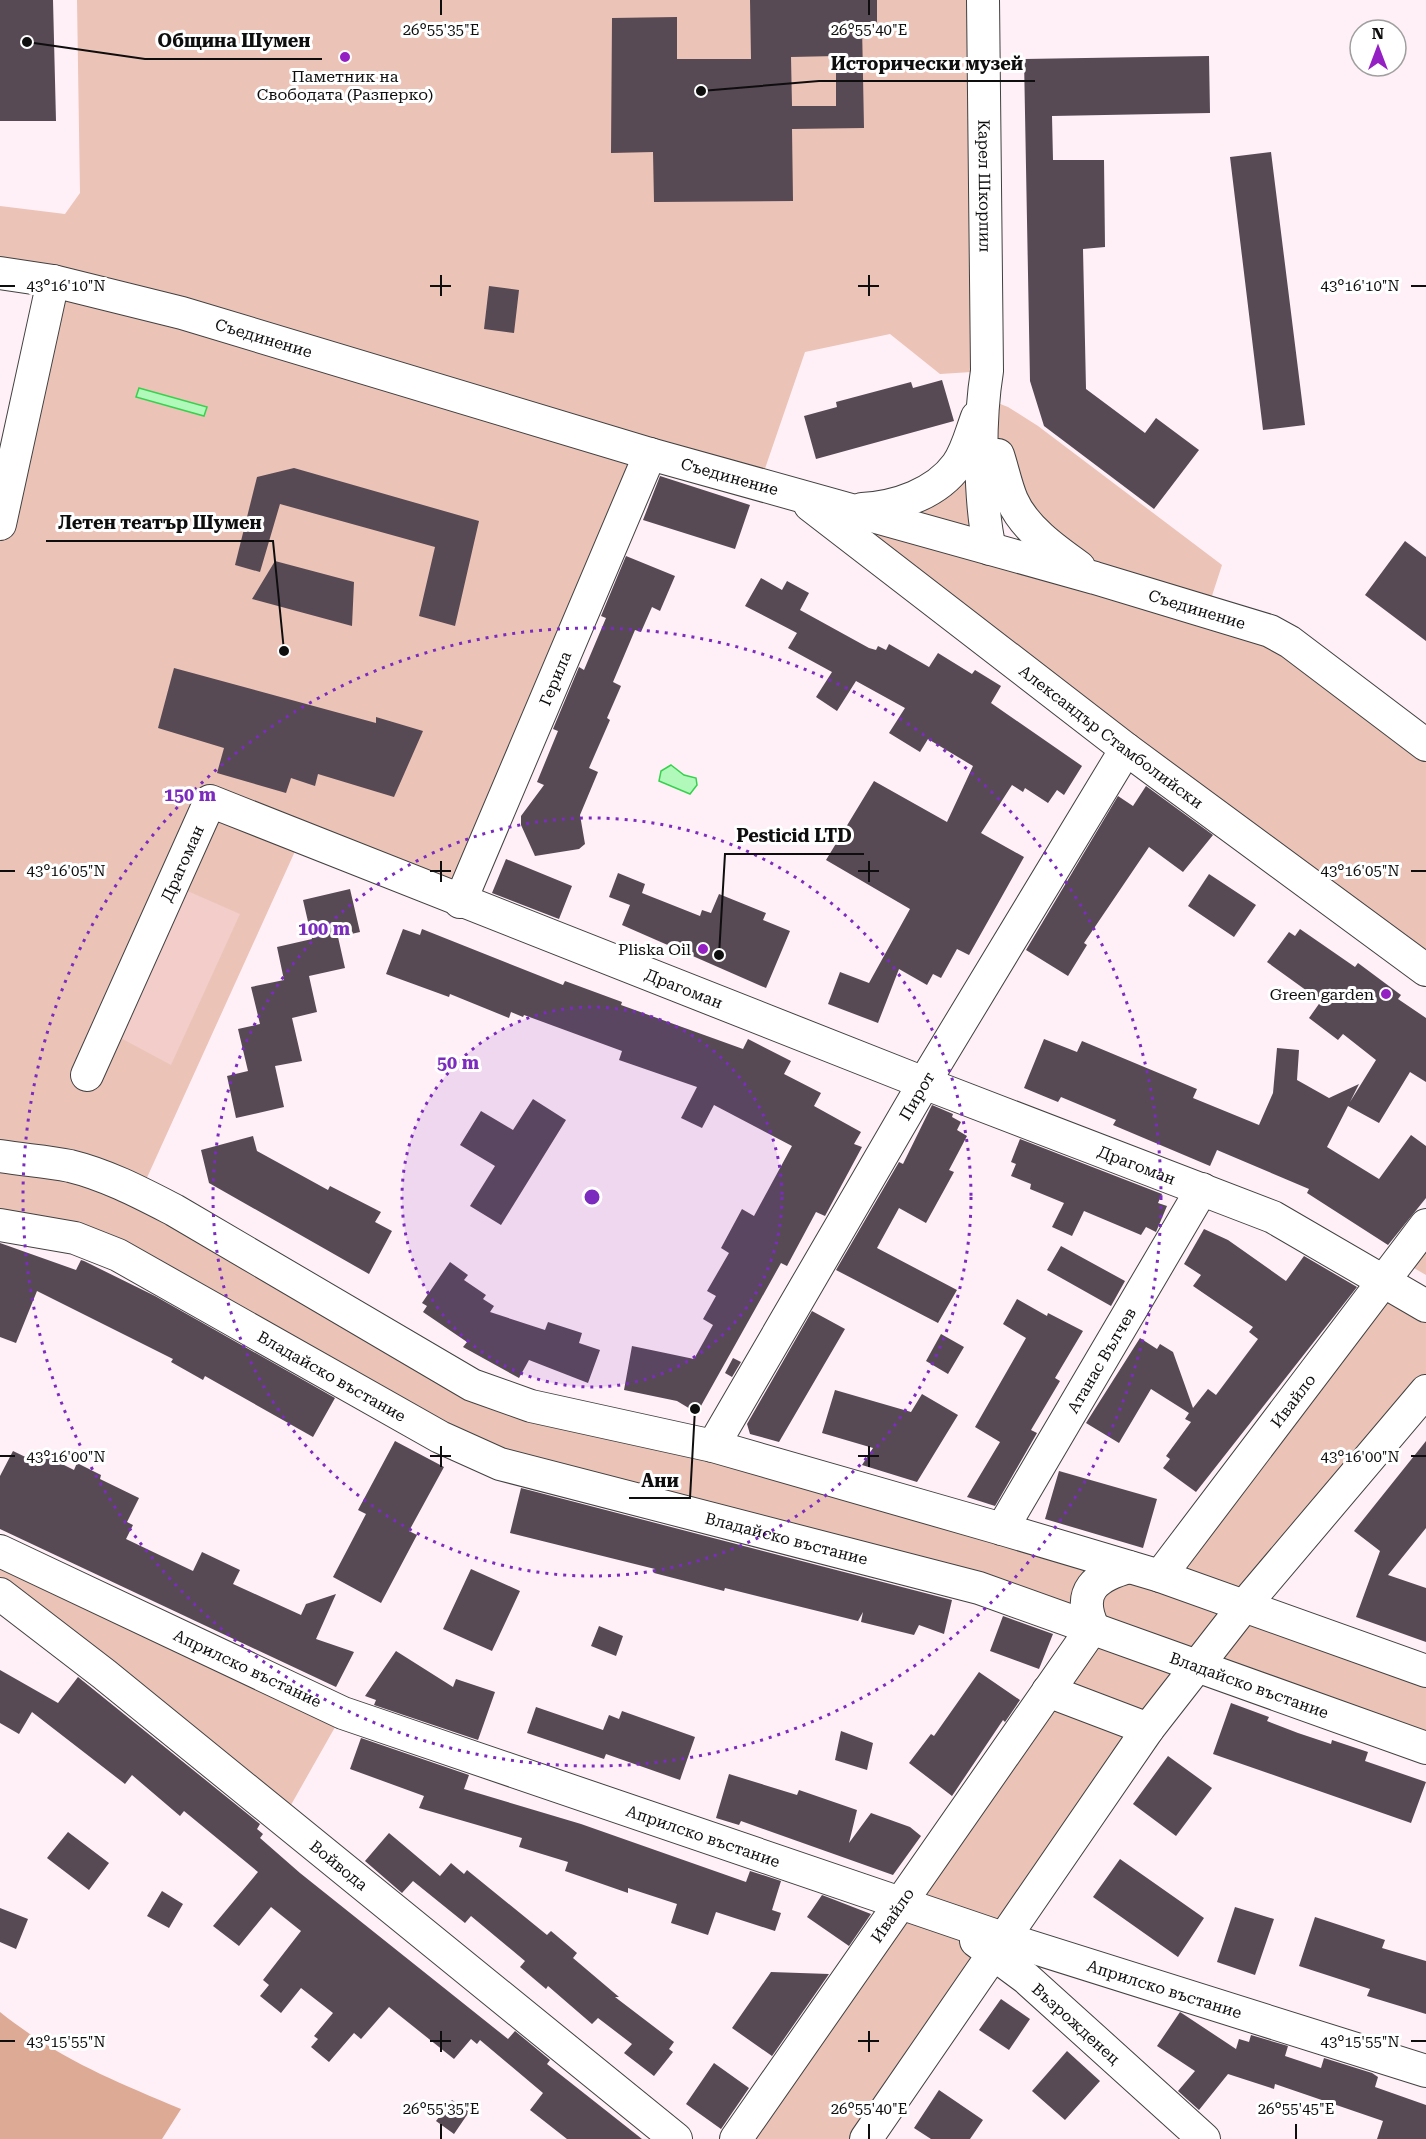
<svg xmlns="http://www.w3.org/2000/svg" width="1426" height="2139" font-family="'Roboto Serif',serif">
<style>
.green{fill:#ebc3b7}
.forest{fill:#ddab95}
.pitch{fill:#f2cdc9}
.water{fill:#b1f9ba;stroke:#35d34d;stroke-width:1.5}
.building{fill:#574a55;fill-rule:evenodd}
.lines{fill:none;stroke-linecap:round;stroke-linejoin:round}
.minor-casing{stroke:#414141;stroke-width:34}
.minor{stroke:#fff;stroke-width:32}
.ticks{fill:none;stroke:#0e0e0e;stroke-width:2}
.ring{fill:none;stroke:#7b2cbf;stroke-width:3;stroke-dasharray:3 6}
.poi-dot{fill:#9420c4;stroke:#fff;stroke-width:2}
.labels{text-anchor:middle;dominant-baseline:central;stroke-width:6;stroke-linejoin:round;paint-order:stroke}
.poi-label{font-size:16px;fill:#0e0e0e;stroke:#fff;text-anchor:end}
.street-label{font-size:16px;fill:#0e0e0e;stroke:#fff}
.ticks-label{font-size:15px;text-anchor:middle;fill:#0e0e0e;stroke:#fff;stroke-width:6;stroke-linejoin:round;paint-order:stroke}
.centre{fill:#7b2cbf;stroke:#fff;stroke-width:3}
.ring-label{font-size:18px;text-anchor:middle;font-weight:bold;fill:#7b2cbf;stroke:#fff;stroke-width:6;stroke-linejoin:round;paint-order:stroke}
.leader{fill:none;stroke:#0e0e0e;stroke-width:2}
.callout-dot{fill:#0e0e0e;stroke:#fff;stroke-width:2}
.callout-label{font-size:18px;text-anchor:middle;font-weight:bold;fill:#0e0e0e;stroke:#fff;stroke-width:6;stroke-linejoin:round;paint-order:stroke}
</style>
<rect width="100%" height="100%" fill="#ffeff6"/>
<path class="green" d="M77,0H983L987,371L940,374L890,334L805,352L759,486L650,454L460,902L301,838L140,1193L472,1385L1160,1576L1383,1279L1426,1306V1391L1244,1605L1426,1671V1748L1195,1666L866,2139H736L1092,1627L517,1470L153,1273L0,1225V524L53,281L0,273V206L65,214L80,193Z
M995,402L1008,407L1038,426L1222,565L1207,611L1270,631L1426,745V970L800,497L886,508L967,445L990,549L1068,559L998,455Z
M1426,1240V1275L1407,1264Z
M0,1551L343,1713L283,1819L0,1594Z"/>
<path class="forest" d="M0,2012C59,2059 112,2080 181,2109L162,2139H0Z"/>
<path class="pitch" d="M183,889L240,914L171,1065L115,1035Z"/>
<path class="water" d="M139,388L207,407L204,416L136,397Z
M671,765L684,775L696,778L697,785L690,794L659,781L661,771Z"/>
<path class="building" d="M0,0H53L56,121H0Z
M750,0H877V25H862L864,128L792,129L793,201L654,202L653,152L611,153L612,18L677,17V59H751ZM836,56V106H792L791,57Z
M1209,56L1210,113L1052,116L1053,160H1104L1105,247L1083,249L1086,389L1145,433L1156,418L1199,450L1154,509L1044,426L1030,381L1024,59Z
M1271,152L1305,425L1263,430L1230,157Z
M489,286L519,290L514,333L484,329Z
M942,380L954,421L816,459L804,416L837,407L836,402L911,382L913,388Z
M294,468L479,521L455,626L419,616L435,547L280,504L260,572L235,565L257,477Z
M660,476L750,505L735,549L643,520Z
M1405,541L1426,557V641L1365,595Z
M626,556L675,576L660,611L652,607L641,632L635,630L613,682L621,686L607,718L610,720L589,768L598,772L580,815L585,844L579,849L535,856L521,825V816L544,785L537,782L558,731L553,729L579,667L584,670L606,618L601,616Z
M275,561L354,582L352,626L252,599Z
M761,578L782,590L787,581L809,593L800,610L869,648L876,650L878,646L886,650L889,644L929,667L938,653L972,674L975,670L1001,686L991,703L1082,766L1064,795L1057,790L1048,803L1025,788L1023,792L1012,785L981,833L1024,857L969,955L957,949L941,978L933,974L927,985L899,969L878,1023L828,1004L840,972L869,983L910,909L826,860L874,781L947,822L973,766L928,739L920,752L889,733L905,708L856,681L837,711L816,697L832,672L788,648L797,633L745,606Z
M174,668L376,723V717L423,731L394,797L318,774L315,786L291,778L286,793L217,773L224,748L158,728Z
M1146,786L1213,835L1183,872L1149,847L1084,943L1087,945L1068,976L1026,950L1118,796L1133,806Z
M506,859L572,886L559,919L492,893Z
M618,873L645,884L642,893L700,916L702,910L711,913L719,894L766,913L763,920L790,931L766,988L622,925L630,905L609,897Z
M1209,874L1256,905L1234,937L1188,906Z
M350,889L360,932L338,937L345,968L309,976L317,1012L292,1018L302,1061L275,1066L284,1107L236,1118L227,1076L248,1071L238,1029L260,1024L251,987L284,980L277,947L312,939L303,900Z
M403,929L420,935L422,929L563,985L565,981L622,1002L621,1005L743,1049L748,1039L791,1061L784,1074L821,1093L814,1106L861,1132L854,1144L862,1147L825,1216L816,1212L787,1266L781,1263L697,1413L677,1401L624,1390L632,1346L694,1359L713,1325L703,1319L716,1296L707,1291L729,1253L721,1248L742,1209L754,1216L792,1146L714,1105L702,1128L681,1118L697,1087L619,1060L622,1051L524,1015L523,1017L511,1012L509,1018L450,994L449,997L386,974Z
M1300,929L1355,967L1358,963L1401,995L1398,999L1426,1018V1082L1410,1072L1379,1123L1348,1106L1327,1147L1379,1179L1411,1135L1426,1146V1198L1388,1245L1307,1193L1309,1189L1217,1150L1210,1166L1113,1125L1116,1120L1061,1097L1058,1102L1024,1088L1044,1039L1077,1052L1082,1041L1197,1089L1193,1098L1259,1125L1273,1093L1277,1048L1299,1050L1297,1080L1329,1098L1359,1084L1350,1102L1376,1060L1343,1034L1338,1040L1309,1018L1321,1001L1267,962L1289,932L1295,936Z
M533,1099L566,1120L501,1225L470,1206L495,1166L460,1145L481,1111L513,1130Z
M932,1105L953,1114L952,1117L961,1122L957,1130L967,1136L949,1170L954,1172L926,1223L899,1208L877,1248L957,1290L938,1323L836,1270L899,1162L903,1164Z
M253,1136L257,1151L328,1190L330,1186L381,1212L375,1222L392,1231L369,1274L209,1183L201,1150Z
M1020,1139L1162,1194L1158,1203L1167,1206L1156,1232L1146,1227L1141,1235L1084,1211L1072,1236L1052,1227L1064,1203L1030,1189L1031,1184L1011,1176L1016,1164L1011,1162Z
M1204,1229L1228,1240L1286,1281L1304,1256L1357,1287L1196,1492L1163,1468L1170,1459L1166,1456L1191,1422L1185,1419L1189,1413L1151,1389L1119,1443L1086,1423L1140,1338L1157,1349L1160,1344L1173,1352L1193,1408L1208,1389L1216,1395L1258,1339L1249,1332L1253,1327L1193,1286L1201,1275L1184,1264Z
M0,1243L76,1270L81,1260L84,1261L155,1296L335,1398L313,1437L205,1376L203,1380L171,1362L173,1359L37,1291L16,1343L0,1337Z
M1061,1246L1125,1281L1111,1306L1047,1270Z
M450,1262L468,1275L464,1280L486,1295L483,1299L494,1306L490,1312L545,1330L548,1322L582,1333L579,1343L600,1350L588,1383L529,1360L519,1378L463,1347L467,1342L423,1312L427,1306L422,1303Z
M1017,1299L1047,1316L1048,1313L1083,1331L1055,1378L1060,1381L1031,1430L1037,1433L995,1506L967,1497L1000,1442L975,1427L1026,1338L1003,1324Z
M812,1311L845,1329L779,1442L750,1434L747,1424Z
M941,1334L964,1347L948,1374L926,1361Z
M733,1358L741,1362L732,1377L725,1373Z
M835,1390L911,1412L922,1394L958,1415L917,1482L862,1465L873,1448L822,1433Z
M395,1441L444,1467L409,1531L417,1535L381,1603L333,1577L366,1514L358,1510Z
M1426,1441V1528L1388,1575L1426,1588V1642L1356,1617L1380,1551L1354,1531Z
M13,1451L42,1465L46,1456L74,1470L77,1463L101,1475L100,1479L139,1498L127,1522L133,1525L126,1539L193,1571L202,1552L240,1570L233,1584L301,1615L306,1604L336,1594L316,1639L354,1652L336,1687L0,1529V1476Z
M1059,1471L1157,1499L1143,1548L1045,1519Z
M521,1488L952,1600L944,1634L919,1625L914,1635L861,1622L863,1612L858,1621L725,1588L724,1591L654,1573L655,1569L510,1533Z
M471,1569L520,1591L492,1651L443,1629Z
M1003,1616L1053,1634L1039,1669L990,1651Z
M599,1626L623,1636L616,1656L591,1646Z
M396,1651L453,1687L456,1679L495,1692L478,1740L374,1705L376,1700L365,1696Z
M0,1670L58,1703L78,1677L260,1824L257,1829L263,1834L260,1838L300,1873L508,2039L515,2031L550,2060L547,2064L642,2139H567L530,2110L543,2093L480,2040L477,2044L471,2039L454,2059L389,2007L361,2039L354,2033L329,2062L311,2047L318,2039L314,2036L333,2013L301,1988L281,2013L260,1996L269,1985L263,1980L301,1931L271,1907L239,1946L213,1926L258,1872L184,1811L180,1816L132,1775L125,1784L32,1712L19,1734L0,1723Z
M979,1672L1020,1700L1005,1722L1003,1720L952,1796L909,1763L931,1734L934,1736Z
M1231,1703L1269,1717L1267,1721L1298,1733L1331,1744L1332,1740L1368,1752L1365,1761L1426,1782L1411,1823L1213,1754Z
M536,1707L603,1730L609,1715L619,1719L622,1711L695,1737L680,1780L606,1754L604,1759L527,1733Z
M841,1731L873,1743L867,1770L835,1760Z
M361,1738L469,1775L464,1789L581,1824L746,1882L750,1871L781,1881L772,1910L781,1913L775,1931L716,1912L708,1935L671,1923L677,1904L628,1888V1893L565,1871L568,1862L519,1847L522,1838L419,1808L424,1796L350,1769Z
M1168,1756L1212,1788L1176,1836L1133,1804Z
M729,1774L797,1795L799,1790L857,1810L849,1843L871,1813L910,1827L921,1836L893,1875L741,1821L739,1825L716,1818Z
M68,1832L109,1863L89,1890L47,1858Z
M389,1833L440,1876L451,1863L464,1874L467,1870L547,1935L551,1931L577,1953L573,1958L619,1997H615L674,2042L669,2049L673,2052L654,2076L624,2053L632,2044L598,2018L592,2024L548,1986L546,1989L520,1967L525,1961L471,1916L465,1923L413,1881L402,1893L365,1861Z
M1120,1859L1204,1918L1178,1957L1093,1897Z
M162,1891L183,1904L169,1928L147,1916Z
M822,1895L871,1914L849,1946L807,1917Z
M1235,1907L1274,1919L1255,1975L1217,1962Z
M0,1908L28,1919L16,1949L0,1942Z
M1315,1917L1385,1940L1382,1948L1426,1961V2014L1367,1996L1370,1989L1299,1966Z
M771,1972L829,1974L772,2056L732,2028Z
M1001,1999L1030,2019L1009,2050L979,2030Z
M1180,2012L1236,2049L1239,2039L1249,2042L1251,2035L1288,2046L1285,2056L1321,2068L1324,2058L1372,2073L1378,2077L1375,2087L1426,2105V2139H1377L1383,2121L1275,2084L1274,2089L1228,2074L1199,2110L1178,2091L1195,2071L1157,2046Z
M1067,2051L1100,2081L1065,2120L1032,2091Z
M714,2063L749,2088L721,2129L686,2104Z
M939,2090L983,2120L970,2139H931L914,2128Z
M452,2100L469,2112L454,2134L436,2121Z"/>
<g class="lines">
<defs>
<g id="minor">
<path id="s1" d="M983,0L987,371C979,420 979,501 990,549"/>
<path id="s2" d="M0,273L53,281L182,313L650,454L1095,578L1270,631L1290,642L1426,745"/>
<path d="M998,455C1003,470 1006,486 1012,500C1024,528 1055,550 1079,567"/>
<path id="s3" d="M810,505L1126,749L1426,970"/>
<path d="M862,509C896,507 936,494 957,465C967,451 971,433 977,417"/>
<path d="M0,524L53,281"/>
<path id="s4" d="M460,902L650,454"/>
<path id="s5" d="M87,1075L210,801L924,1083L1273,1217L1426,1306"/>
<path d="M0,1156C23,1160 47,1161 70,1166C107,1175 141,1193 174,1210L472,1385L531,1406L713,1446L1002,1529L1160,1576L1426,1671"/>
<path id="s6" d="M0,1225L75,1238L118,1255L440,1437L500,1464L979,1588L1426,1748"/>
<path id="s7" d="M713,1446L924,1083L1126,749"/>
<path id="s8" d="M1002,1529L1202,1189"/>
<path id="s9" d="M0,1551L343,1713L1003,1938L1426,2071"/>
<path id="s10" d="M1160,1576L1426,1225"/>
<path id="s11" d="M0,1594L104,1674L676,2139"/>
<path d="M1048,1691L1148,1729"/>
<path id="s12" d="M976,1941L1026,1978L1204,2139"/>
<path id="s13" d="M736,2139L1093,1627C1076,1591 1096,1576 1129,1567"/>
<path d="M866,2139L1148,1729L1244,1606L1426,1391"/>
</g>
</defs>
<use href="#minor" class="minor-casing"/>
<use href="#minor" class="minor"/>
</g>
<path class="ticks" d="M441,0V15M869,0V15M441,275V296M869,275V296M0,286H15M430,286H451M858,286H879M1411,286H1426M441,861V882M869,861V882M0,871H15M430,871H451M858,871H879M1411,871H1426M441,1446V1467M869,1446V1467M0,1456H15M430,1456H451M858,1456H879M1411,1456H1426M441,2031V2052M869,2031V2052M0,2041H15M430,2041H451M858,2041H879M1411,2041H1426M441,2124V2139M869,2124V2139M1296,2124V2139"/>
<circle cx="592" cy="1197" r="190" fill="#7b2cbf" fill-opacity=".12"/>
<g class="ring">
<circle cx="592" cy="1197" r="190"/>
<circle cx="592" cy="1197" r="379"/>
<circle cx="592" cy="1197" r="569"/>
</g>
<g class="poi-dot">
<circle cx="345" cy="57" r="6"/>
<circle cx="703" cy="949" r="6"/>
<circle cx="1386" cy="994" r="6"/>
</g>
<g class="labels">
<g class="poi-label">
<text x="345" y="76" text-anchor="middle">Паметник на<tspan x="345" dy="18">Свободата (Разперко)</tspan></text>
<text x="691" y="949">Pliska Oil</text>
<text x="1374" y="994">Green garden</text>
</g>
<g class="street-label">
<text stroke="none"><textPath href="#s1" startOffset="186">Карел Шкорпил</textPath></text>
<text stroke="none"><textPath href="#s2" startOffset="272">Съединение</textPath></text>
<text stroke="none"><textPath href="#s2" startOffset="758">Съединение</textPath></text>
<text stroke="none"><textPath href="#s2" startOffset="1244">Съединение</textPath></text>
<text stroke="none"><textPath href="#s4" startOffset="243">Герила</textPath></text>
<text stroke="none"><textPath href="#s3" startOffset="380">Александър Стамболийски</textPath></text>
<text stroke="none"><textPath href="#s5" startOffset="232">Драгоман</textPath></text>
<text stroke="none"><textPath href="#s5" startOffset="810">Драгоман</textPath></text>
<text stroke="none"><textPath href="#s7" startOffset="405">Пирот</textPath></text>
<text stroke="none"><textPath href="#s5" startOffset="1296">Драгоман</textPath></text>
<text stroke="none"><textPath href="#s8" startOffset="196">Атанас Вълчев</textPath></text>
<text stroke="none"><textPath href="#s6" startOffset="368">Владайско въстание</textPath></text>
<text stroke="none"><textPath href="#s10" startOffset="220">Ивайло</textPath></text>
<text stroke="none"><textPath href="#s6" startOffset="854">Владайско въстание</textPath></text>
<text stroke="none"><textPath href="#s9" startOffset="274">Априлско въстание</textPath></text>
<text stroke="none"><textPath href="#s6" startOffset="1340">Владайско въстание</textPath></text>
<text stroke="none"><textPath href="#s9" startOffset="760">Априлско въстание</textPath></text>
<text stroke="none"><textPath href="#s11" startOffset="434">Войвода</textPath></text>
<text stroke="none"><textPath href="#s13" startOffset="273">Ивайло</textPath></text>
<text stroke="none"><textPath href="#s9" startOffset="1246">Априлско въстание</textPath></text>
<text stroke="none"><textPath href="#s12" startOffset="130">Възрожденец</textPath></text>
</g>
</g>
<g class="ticks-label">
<text x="441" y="35">26°55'35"E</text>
<text x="869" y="35">26°55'40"E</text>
<text x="66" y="291">43°16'10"N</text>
<text x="1360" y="291">43°16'10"N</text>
<text x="66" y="876">43°16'05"N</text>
<text x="1360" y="876">43°16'05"N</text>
<text x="66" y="1462">43°16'00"N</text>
<text x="1360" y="1462">43°16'00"N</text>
<text x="66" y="2047">43°15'55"N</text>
<text x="1360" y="2047">43°15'55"N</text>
<text x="441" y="2114">26°55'35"E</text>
<text x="869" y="2114">26°55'40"E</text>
<text x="1296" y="2114">26°55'45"E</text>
</g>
<circle cx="592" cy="1197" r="9" class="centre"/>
<g class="ring-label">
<text x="190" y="801">150 m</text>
<text x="324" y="935">100 m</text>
<text x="458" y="1069">50 m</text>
</g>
<path class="leader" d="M27 42L145 59H322M701 91L819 81H1035M284 651L273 541H46M719 955L725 854H864M695 1409L690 1498H629"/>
<g class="callout-dot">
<circle cx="27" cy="42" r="6"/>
<circle cx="701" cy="91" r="6"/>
<circle cx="284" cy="651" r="6"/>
<circle cx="719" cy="955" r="6"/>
<circle cx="695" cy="1409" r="6"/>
</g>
<g class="callout-label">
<text x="234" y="47">Община Шумен</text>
<text x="927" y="70">Исторически музей</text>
<text x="160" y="529">Летен театър Шумен</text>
<text x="794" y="842">Pesticid LTD</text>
<text x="660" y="1487">Ани</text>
</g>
<g transform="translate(1378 48)"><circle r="28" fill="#ffffff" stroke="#9f9f9f" stroke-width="1.5"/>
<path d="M0-4.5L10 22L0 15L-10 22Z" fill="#9420c4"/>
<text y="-9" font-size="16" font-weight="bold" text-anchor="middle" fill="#0e0e0e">N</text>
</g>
</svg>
